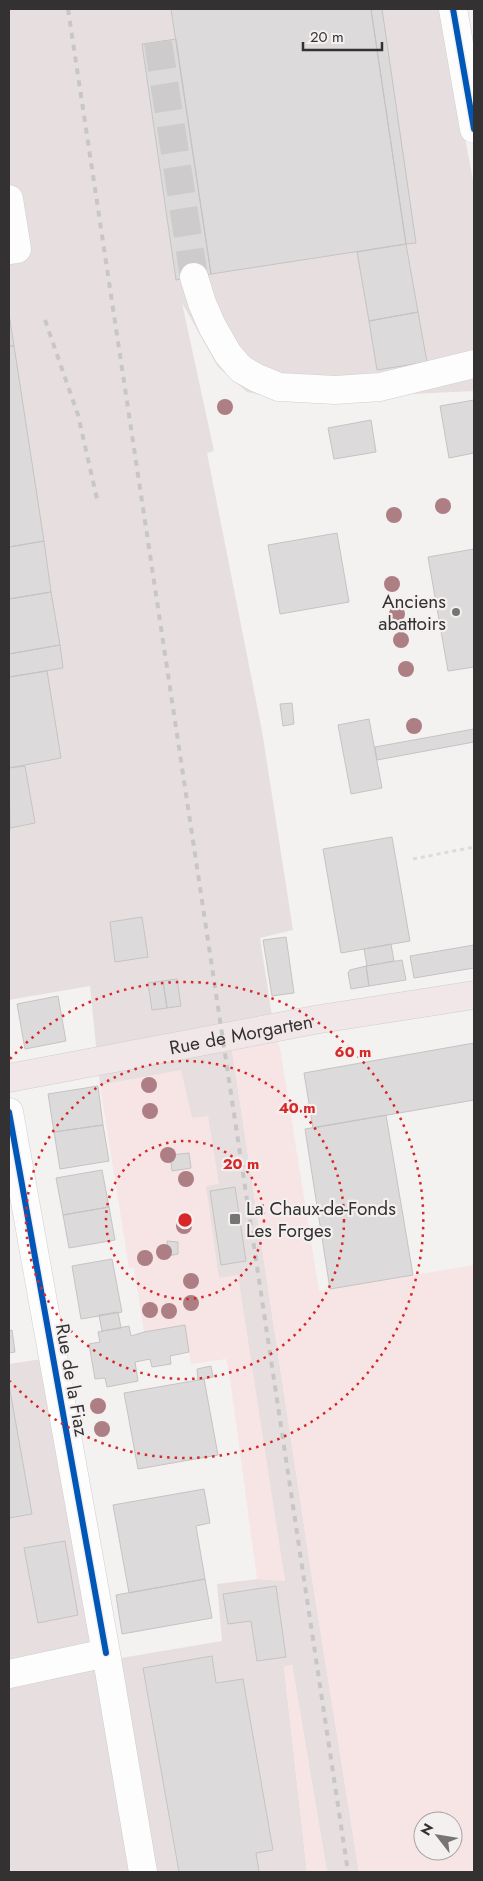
<svg xmlns="http://www.w3.org/2000/svg" width="483" height="1881" font-family="Jost,sans-serif">
<style>
.built{fill:#e7dfdf}
.green{fill:#f7e5e5;fill-rule:evenodd}
.building{fill:#dcdada;stroke:#c5c3c3}
.lines{fill:none;stroke-linecap:round;stroke-linejoin:round}
.minor-tunnel{stroke:#cdcbcb;stroke-width:28;stroke-dasharray:28 14;stroke-linecap:butt}
.minor-casing{stroke:#d0cece;stroke-width:29}
.major-casing{stroke:#cecdcd;stroke-width:29}
.path{stroke:#dcdbdb;stroke-width:3;stroke-dasharray:4 4;stroke-linecap:butt}
.minor{stroke:#fdfdfd;stroke-width:28}
.major{stroke:#f2e7e8;stroke-width:28}
.rail{stroke:#c8c7c7;stroke-width:4;stroke-dasharray:6 6;stroke-linecap:butt}
.cycleway-casing{stroke:#f5f0f0;stroke-width:9}
.cycleway{stroke:#0057b8;stroke-width:6}
.tree{fill:#ad7e83}
.ring{fill:none;stroke:#d62828;stroke-width:2.5;stroke-dasharray:2.5 5}
.poi-dot{fill:#777474;stroke:#f5f0f0;stroke-width:2}
.labels{text-anchor:middle;dominant-baseline:central;stroke-width:4.5;stroke-linejoin:round;paint-order:stroke}
.poi-label{font-size:19px;fill:#333131;stroke:#f5f0f0;text-anchor:end}
.street-label{font-size:19px;fill:#333131;stroke:#f5f0f0}
.centre{fill:#d62828;stroke:#f5f0f0;stroke-width:2.5}
.ring-label{font-size:15px;text-anchor:middle;font-weight:bold;fill:#d62828;stroke:#f5f0f0;stroke-width:4.5;stroke-linejoin:round;paint-order:stroke}
</style>
<rect width="100%" height="100%" fill="#f4f1f1"/>
<path class="built" d="M9,9H440L474,185V391L286,400L247,392L218,367L182,303L214,451L207,453L262,731L293,930L260,938L275,1035L231,1043L312,1578L359,1872H327L292,1665L284,1667L307,1872H9V1364L42,1359L94,1664L121,1658L222,1641L217,1584L257,1579L285,1580L219,1278L181,1071L100,1085L90,986L9,1000Z"/>
<path class="green" d="M275,1035L280,1048L319,1291L474,1265V1872H359L312,1578L231,1043ZM423,1821H453V1851H423Z
M181,1070L192,1118L208,1116L219,1184L206,1186L219,1278L238,1275L285,1581L257,1579L230,1378L226,1359L191,1364L185,1326L144,1332L134,1268H129L100,1085Z
M292,1665L327,1872H307L284,1667Z"/>
<path class="building" d="M171,9H371L406,244L211,274Z
M382,9L416,243L406,244L371,10Z
M176,39L211,274L176,280L142,44Z
M406,244L418,312L369,321L357,252Z
M418,312L427,362L377,370L369,321Z
M9,314L14,346H9Z
M9,346H14L44,541L9,547Z
M474,400V453L449,458L440,406Z
M371,420L376,452L334,459L328,428Z
M337,533L349,602L280,614L268,545Z
M44,541L51,592L9,599V547Z
M474,549V667L448,671L428,557Z
M51,592L60,645L9,654V599Z
M60,645L63,668L9,677V654Z
M47,671L61,758L9,768V677Z
M292,703L294,724L283,726L280,704Z
M369,719L382,788L351,794L338,725Z
M474,729V742L377,760L375,747Z
M25,766L35,823L10,828L9,768Z
M392,837L410,941L341,953L323,849Z
M142,917L148,957L115,962L110,922Z
M286,937L294,993L272,996L263,940Z
M391,944L394,961L367,966L364,949Z
M474,945V968L414,978L410,956Z
M402,960L406,980L369,986L366,966Z
M366,966L369,986L351,989L348,973L350,970Z
M177,979L181,1006L167,1008L163,981Z
M163,981L167,1008L152,1010L148,983Z
M58,996L66,1041L25,1049L17,1004Z
M474,1043V1100L313,1128L304,1073Z
M98,1086L103,1125L54,1132L48,1094Z
M386,1115L413,1275L330,1289L305,1129Z
M103,1125L109,1161L60,1169L54,1132Z
M189,1153L191,1168L172,1171L170,1155Z
M102,1170L109,1207L63,1215L56,1178Z
M235,1187L246,1261L221,1265L210,1191Z
M109,1207L115,1240L69,1248L63,1215Z
M167,1241L178,1242V1254L168,1256Z
M112,1259L122,1312L81,1319L72,1266Z
M118,1312L121,1328L102,1331L99,1315Z
M185,1325L189,1352L170,1356L171,1364L152,1367L150,1359L135,1362L138,1381L107,1387L105,1378L95,1379L89,1344L100,1342L98,1332L129,1326L131,1336L144,1332Z
M12,1330L15,1352L9,1353V1331Z
M211,1366L213,1377L198,1380L197,1369Z
M204,1379L218,1455L138,1469L124,1393Z
M9,1385L32,1514L9,1518Z
M204,1489L210,1523L196,1526L205,1579L129,1593L113,1505Z
M65,1541L78,1615L38,1623L24,1548Z
M205,1579L212,1618L122,1634L116,1595Z
M276,1586L286,1657L257,1661L251,1621L228,1624L223,1594Z
M212,1656L216,1683L243,1679L273,1850L256,1853L259,1872H179L143,1668Z"/>
<g class="lines">
<path class="minor-tunnel" d="M158,42L194,277"/>
<defs>
<path id="minor" d="M453,9L474,129
M9,199L17,249L9,250
M194,277L202,303L212,326L228,354L241,369L257,378L279,387L335,390L380,387L474,364
M9,1112L106,1653
M9,1674L106,1653L143,1872"/>
<g id="major">
<path id="s1" d="M9,1078L320,1019L474,995"/>
</g>
</defs>
<use href="#minor" class="minor-casing"/>
<use href="#major" class="major-casing"/>
<path class="path" d="M413,859L474,847"/>
<use href="#minor" class="minor"/>
<use href="#major" class="major"/>
<path class="rail" d="M68,9L348,1872
M45,320L78,415L97,499"/>
<defs>
<path id="cycleway" d="M453,9L474,129
M9,1112L106,1653"/>
</defs>
<use href="#cycleway" class="cycleway-casing"/>
<use href="#cycleway" class="cycleway"/>
</g>
<g class="tree">
<circle cx="225" cy="407" r="8"/>
<circle cx="443" cy="506" r="8"/>
<circle cx="394" cy="515" r="8"/>
<circle cx="392" cy="584" r="8"/>
<circle cx="397" cy="614" r="8"/>
<circle cx="401" cy="640" r="8"/>
<circle cx="406" cy="669" r="8"/>
<circle cx="414" cy="726" r="8"/>
<circle cx="149" cy="1085" r="8"/>
<circle cx="150" cy="1111" r="8"/>
<circle cx="168" cy="1155" r="8"/>
<circle cx="186" cy="1179" r="8"/>
<circle cx="184" cy="1226" r="8"/>
<circle cx="164" cy="1252" r="8"/>
<circle cx="145" cy="1258" r="8"/>
<circle cx="191" cy="1281" r="8"/>
<circle cx="191" cy="1303" r="8"/>
<circle cx="150" cy="1310" r="8"/>
<circle cx="169" cy="1311" r="8"/>
<circle cx="98" cy="1406" r="8"/>
<circle cx="102" cy="1429" r="8"/>
</g>
<g class="ring">
<circle cx="185" cy="1220" r="79"/>
<circle cx="185" cy="1220" r="159"/>
<path d="M10 1059A238 238 0 1 1 10 1381"/>
</g>
<g class="poi-dot">
<circle cx="456" cy="612" r="5"/>
<rect x="229" y="1213" width="12" height="12" rx="2.5"/>
</g>
<g class="labels">
<g class="poi-label">
<text x="446" y="601">Anciens<tspan x="446" dy="22">abattoirs</tspan></text>
<text x="246" y="1208" text-anchor="start">La Chaux-de-Fonds<tspan x="246" dy="22">Les Forges</tspan></text>
</g>
<g class="street-label">
<text stroke="none"><textPath href="#s1" startOffset="236">Rue de Morgarten</textPath></text>
<text transform="translate(72 1380) rotate(80)">Rue de la Fiaz</text>
</g>
</g>
<circle cx="185" cy="1220" r="8" class="centre"/>
<g class="ring-label">
<text x="353" y="1057">60 m</text>
<text x="297" y="1113">40 m</text>
<text x="241" y="1169">20 m</text>
</g>
<rect width="483" height="1881" fill="none" stroke="#333131" stroke-width="20"/>
<g transform="translate(438 1836) rotate(301)"><circle r="24" fill="#f5f0f0" stroke="#a7a4a4"/>
<path d="M0-4L9 19L0 12L-9 19Z" fill="#777474"/>
<text y="-8" font-size="14" font-weight="bold" text-anchor="middle" fill="#333131">N</text>
</g>
<path d="M303 42v8h79v-8" fill="none" stroke="#333131" stroke-width="2.5"/>
<text x="310" y="42" font-size="15" fill="#333131" stroke="#f5f0f0" stroke-width="4" paint-order="stroke">20 m</text>
</svg>
